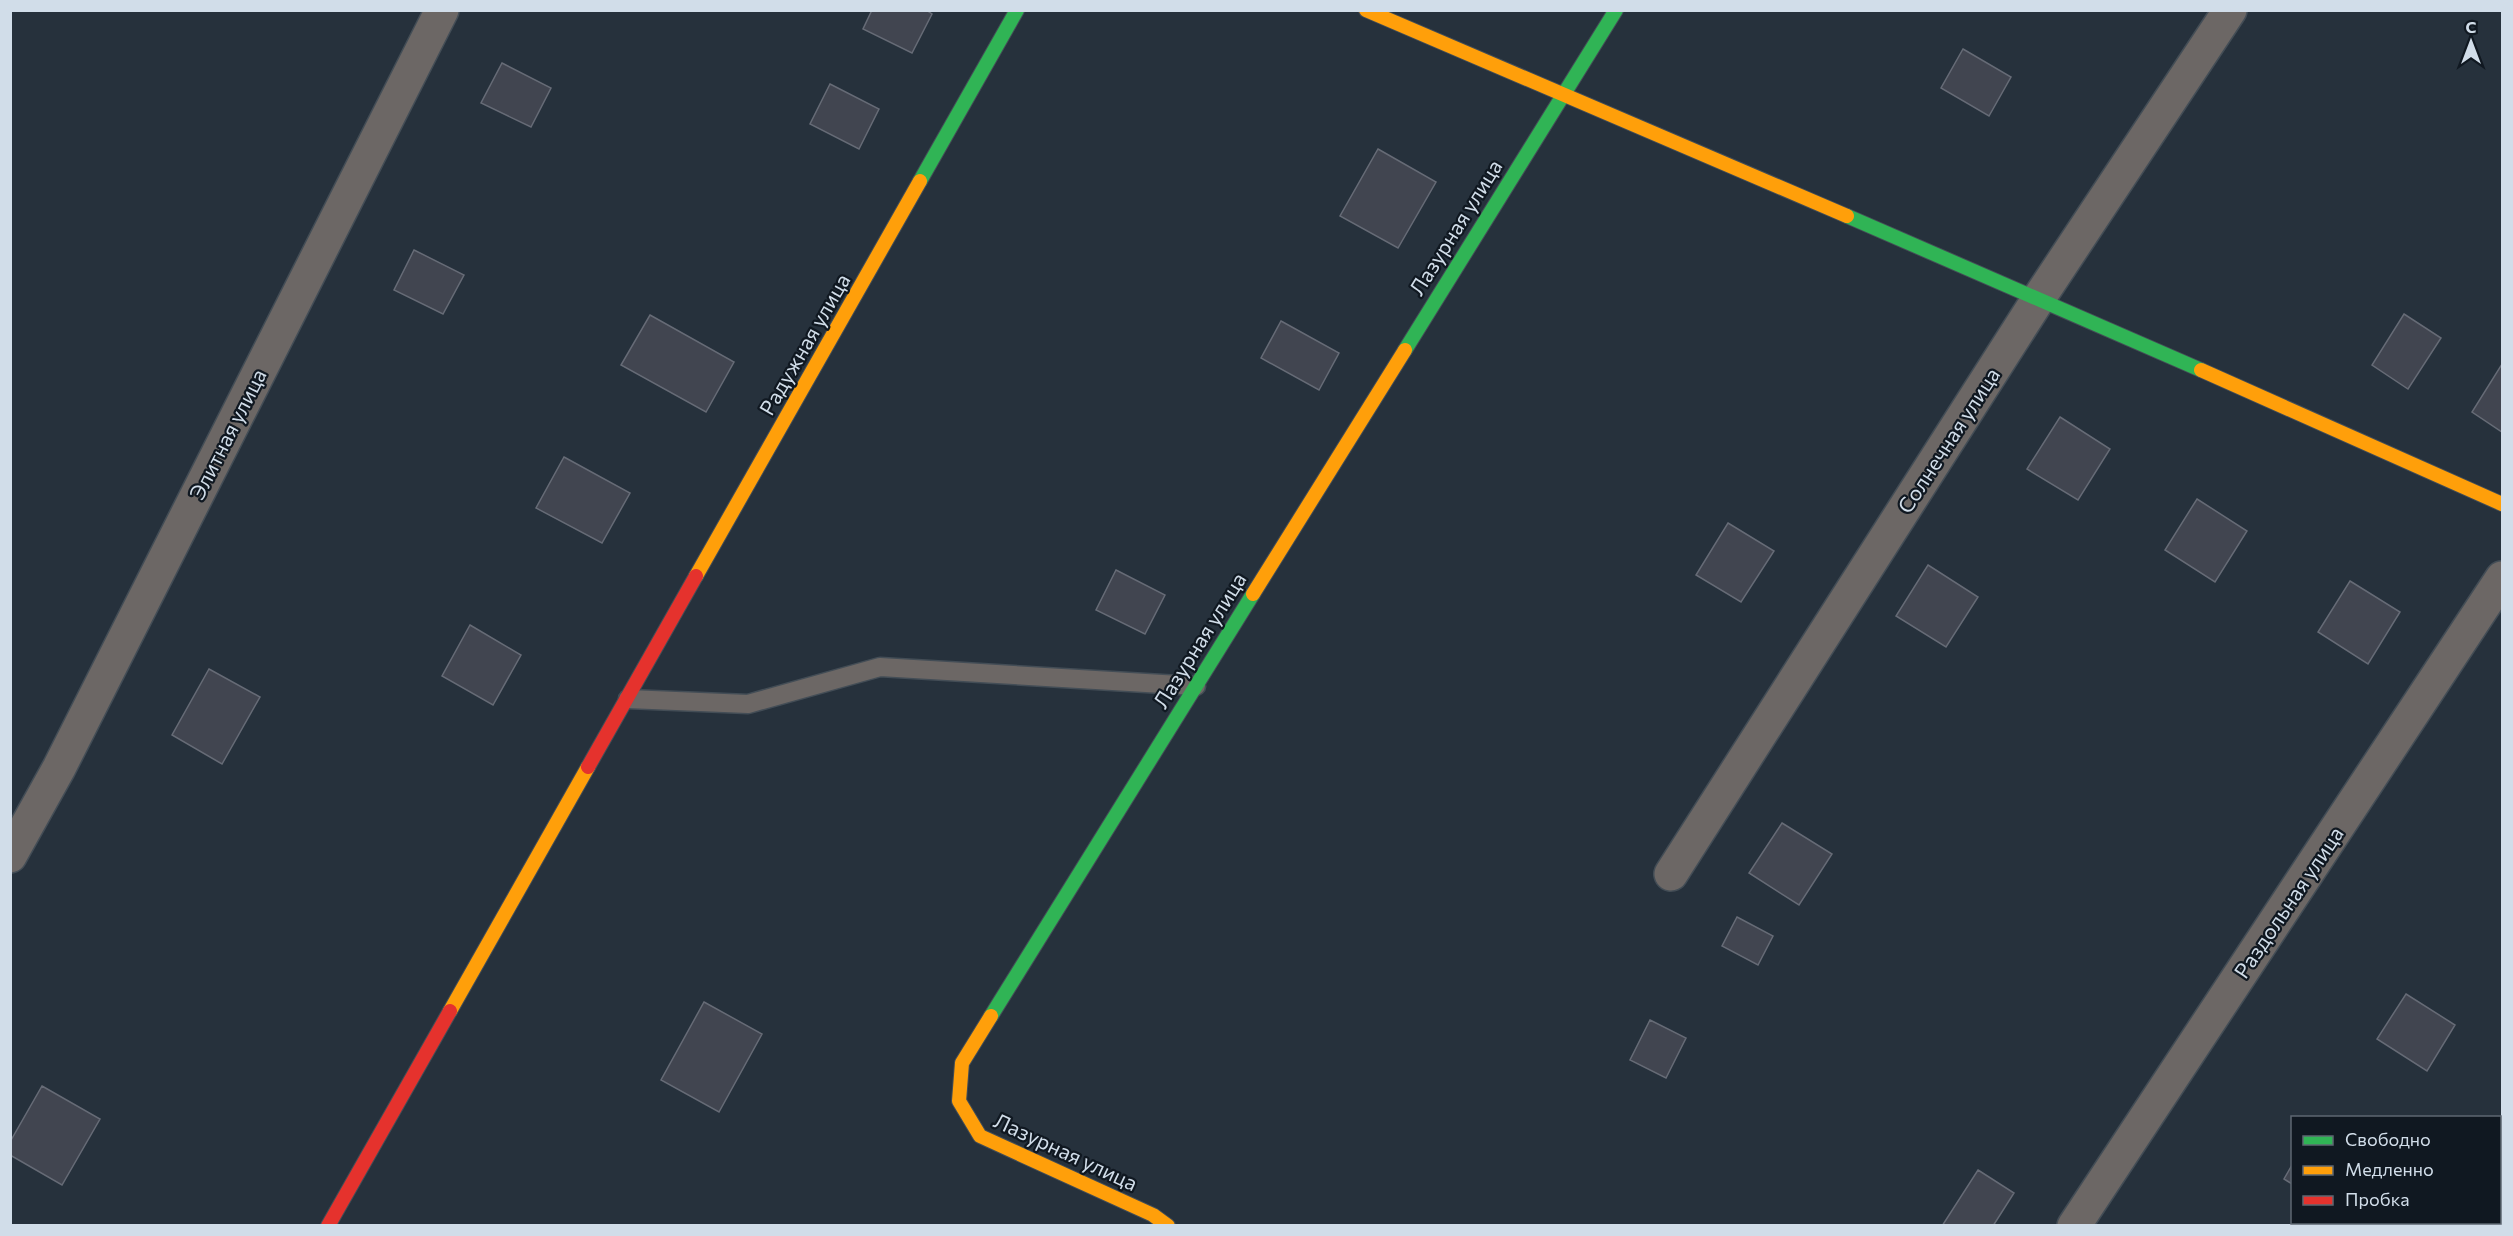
<svg xmlns="http://www.w3.org/2000/svg" width="2513" height="1236" font-family="Commissioner,sans-serif">
<style>
.building{fill:#414550;stroke:#666b76;stroke-width:1.5}
.lines{fill:none;stroke-linecap:round;stroke-linejoin:round}
.lane-casing{stroke:#434d56;stroke-width:21}
.street-casing{stroke:#434d56;stroke-width:36}
.fast-casing{stroke:#434d56;stroke-width:16}
.slow-casing{stroke:#434d56;stroke-width:16}
.jam-casing{stroke:#434d56;stroke-width:16}
.lane{stroke:#6c6765;stroke-width:18}
.street{stroke:#6c6765;stroke-width:33}
.fast{stroke:#30b455;stroke-width:14}
.slow{stroke:#ff9f0a;stroke-width:14}
.jam{stroke:#e5322d;stroke-width:14}
.labels{text-anchor:middle;dominant-baseline:central;stroke-width:4.5;stroke-linejoin:round;paint-order:stroke}
.street-label{font-size:21px;fill:#d1dde9;stroke:#101821}
</style>
<rect width="100%" height="100%" fill="#26313c"/>
<path class="building" d="M872,10H926L932,14L912,53L863,29Z
M1963,49L2011,77L1989,116L1941,88Z
M502,63L551,88L531,127L481,103Z
M830,84L879,109L859,149L810,124Z
M1378,149L1436,182L1398,248L1340,216Z
M414,250L464,275L443,314L394,290Z
M2404,314L2441,338L2408,389L2372,365Z
M650,315L734,362L706,412L621,365Z
M1281,321L1339,353L1319,390L1261,358Z
M2502,364V432L2472,412Z
M2060,417L2110,449L2078,500L2027,469Z
M564,457L630,493L602,543L536,508Z
M2197,499L2247,531L2215,582L2165,550Z
M1728,523L1774,551L1741,602L1696,575Z
M1928,565L1978,597L1946,647L1896,616Z
M1116,570L1165,595L1145,634L1096,610Z
M2350,581L2400,612L2368,664L2318,632Z
M470,625L521,655L493,705L442,676Z
M209,669L260,697L222,764L172,735Z
M1782,823L1832,854L1799,905L1749,873Z
M1737,917L1773,936L1758,965L1722,946Z
M2406,994L2455,1025L2427,1071L2377,1039Z
M704,1002L762,1034L719,1112L661,1080Z
M1650,1020L1686,1038L1666,1078L1630,1060Z
M42,1086L100,1119L62,1185L10,1155V1142Z
M2292,1165V1184L2284,1179Z
M1978,1170L2014,1193L1993,1226H1942Z"/>
<g class="lines">
<defs>
<path id="lane" d="M628,699L748,704L880,667L1196,686"/>
<path id="street" d="M10,856L59,768L442,10
M1671,874L2039,298L2230,10
M2074,1226L2502,578"/>
<path id="fast" d="M920,181L1017,10
M1847,216L2201,370
M1405,350L1616,10
M991,1016L1253,594"/>
<path id="slow" d="M1366,10L1847,216
M2201,370L2502,504
M696,576L920,181
M1253,594L1405,350
M450,1011L588,767
M991,1016L962,1063L959,1101L980,1136L1153,1215L1168,1226"/>
<path id="jam" d="M588,767L696,576
M328,1226L450,1011"/>
</defs>
<use href="#lane" class="lane-casing"/>
<use href="#street" class="street-casing"/>
<use href="#fast" class="fast-casing"/>
<use href="#slow" class="slow-casing"/>
<use href="#jam" class="jam-casing"/>
<use href="#lane" class="lane"/>
<use href="#street" class="street"/>
<use href="#fast" class="fast"/>
<use href="#slow" class="slow"/>
<use href="#jam" class="jam"/>
</g>
<g class="labels">
<g class="street-label">
<text transform="translate(1455 227) rotate(-58)">Лазурная улица</text>
<text transform="translate(804 344) rotate(-60)">Радужная улица</text>
<text transform="translate(227 434) rotate(-63)">Элитная улица</text>
<text transform="translate(1948 440) rotate(-57)">Солнечная улица</text>
<text transform="translate(1199 640) rotate(-58)">Лазурная улица</text>
<text transform="translate(2288 902) rotate(-56)">Раздольная улица</text>
<text transform="translate(1066 1151) rotate(25)">Лазурная улица</text>
</g>
</g>
<rect width="2513" height="1236" fill="none" stroke="#d1dde9" stroke-width="24"/>
<rect x="2291" y="1116" width="210" height="108" fill="#101821" stroke="#5d6771" stroke-width="1.5"/>
<rect x="2303" y="1136" width="30" height="9" fill="#30b455" stroke="#5d6771" stroke-width="1.5"/>
<text x="2345" y="1146" font-size="18" fill="#d1dde9">Свободно</text>
<rect x="2303" y="1166" width="30" height="9" fill="#ff9f0a" stroke="#5d6771" stroke-width="1.5"/>
<text x="2345" y="1176" font-size="18" fill="#d1dde9">Медленно</text>
<rect x="2303" y="1196" width="30" height="9" fill="#e5322d" stroke="#5d6771" stroke-width="1.5"/>
<text x="2345" y="1206" font-size="18" fill="#d1dde9">Пробка</text>
<g transform="translate(2471 42)" stroke="#101821" stroke-width="4.5" paint-order="stroke">
<path d="M0-4.5L10 22L0 15L-10 22Z" fill="#d1dde9"/>
<text y="-9" font-size="16" font-weight="bold" text-anchor="middle" fill="#d1dde9">С</text>
</g>
</svg>
